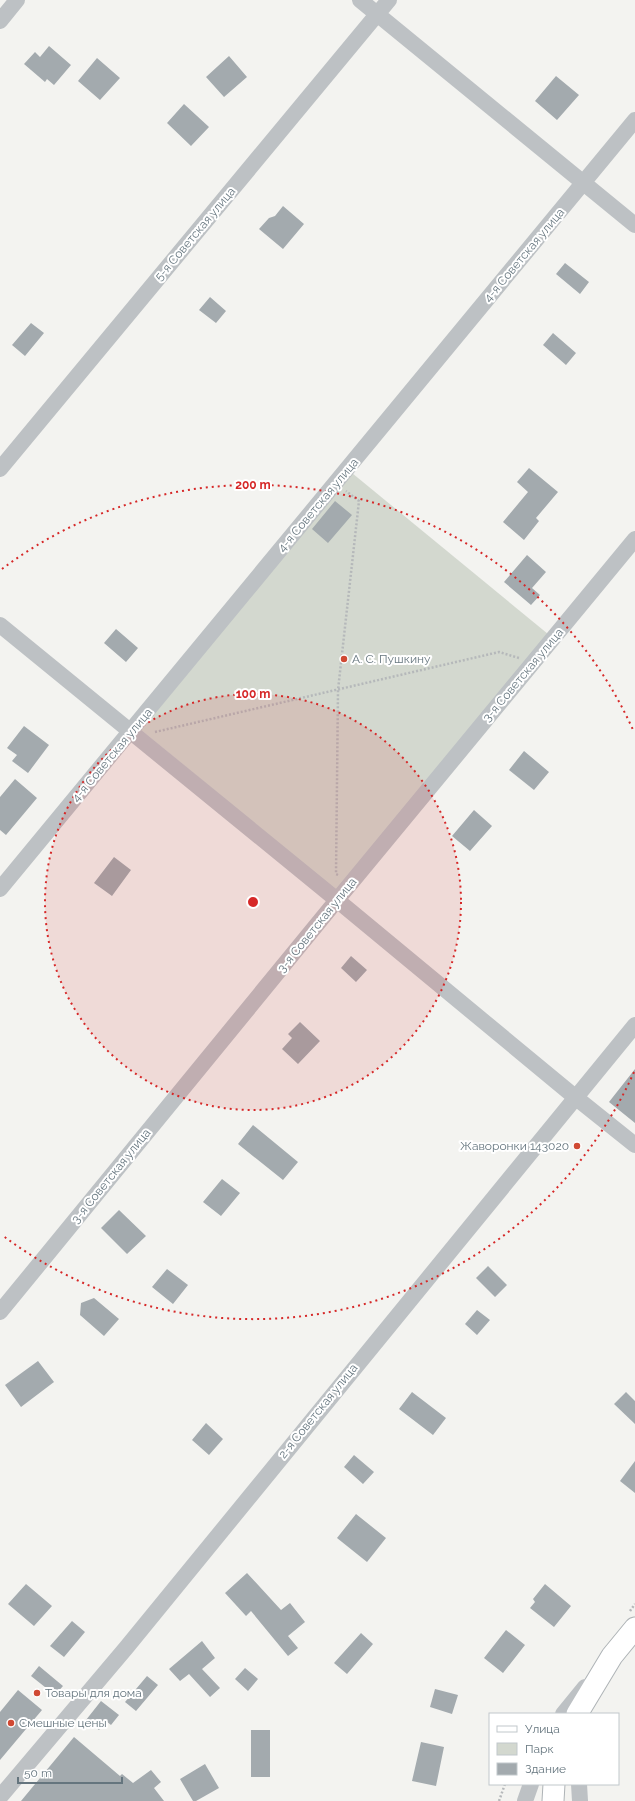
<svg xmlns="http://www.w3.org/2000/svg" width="635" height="1801" font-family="Raleway,sans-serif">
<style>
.green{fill:#d3d8cf}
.building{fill:#a3aaae}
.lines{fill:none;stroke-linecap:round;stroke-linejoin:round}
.major-casing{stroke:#aeb3b6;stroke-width:23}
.path{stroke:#b5b8ba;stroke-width:2.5;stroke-dasharray:2 2;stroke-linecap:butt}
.minor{stroke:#bdc1c4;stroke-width:16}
.major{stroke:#fff;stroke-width:21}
.ring{fill:none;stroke:#d62828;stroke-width:2;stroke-dasharray:2 4}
.poi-dot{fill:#d04933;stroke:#fff;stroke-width:1.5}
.labels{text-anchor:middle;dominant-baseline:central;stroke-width:4;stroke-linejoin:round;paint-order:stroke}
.street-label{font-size:12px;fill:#65757e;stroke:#fff}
.poi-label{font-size:12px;fill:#65757e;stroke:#fff;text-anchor:start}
.centre{fill:#d62828;stroke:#fff;stroke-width:2}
.ring-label{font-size:12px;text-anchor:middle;font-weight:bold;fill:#d62828;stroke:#fff;stroke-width:4;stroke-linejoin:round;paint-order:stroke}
</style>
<rect width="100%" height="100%" fill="#f3f3f0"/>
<path class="green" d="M352,473L548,634L337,891L141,730Z"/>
<path class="building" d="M49,46L71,65L54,85L47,79L45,82L24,64L35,52L40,57Z
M229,56L247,77L224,97L206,77Z
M97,58L120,78L100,100L78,81Z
M556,76L579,95L557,120L535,101Z
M184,104L209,127L191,146L167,123Z
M283,206L304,224L283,249L259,229L269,218L275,216Z
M565,263L589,282L580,294L556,274Z
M210,297L226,311L216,323L199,310Z
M31,323L44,333L25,356L12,345Z
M553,333L576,353L566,365L543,345Z
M529,468L558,492L536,518L539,521L524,540L503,522L528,492L517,482Z
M335,501L352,515L328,543L312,529Z
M527,555L546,572L532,588L540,595L531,605L504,582Z
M116,629L138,648L126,662L104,643Z
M24,726L49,745L28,773L12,761L17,755L7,748Z
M524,751L549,772L534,790L509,770Z
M15,779L37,798L6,835L0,830V797Z
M474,810L492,826L470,851L452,836Z
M114,857L131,870L112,896L94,883Z
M351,956L367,970L356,982L341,968Z
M300,1022L320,1041L298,1064L282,1049L292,1038L288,1034Z
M635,1069V1123L609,1102Z
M253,1125L298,1162L283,1180L238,1144Z
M222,1179L240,1193L221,1216L203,1202Z
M119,1210L146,1236L127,1254L101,1228Z
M488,1266L507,1285L495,1297L476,1278Z
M167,1269L188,1285L173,1304L152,1287Z
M94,1298L119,1319L104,1336L80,1315L81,1303Z
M477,1310L490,1320L477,1335L465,1324Z
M38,1361L54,1382L21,1407L5,1385Z
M412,1392L446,1418L433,1435L399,1409Z
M626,1392L635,1401V1424L614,1404Z
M206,1423L223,1439L209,1455L192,1440Z
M354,1455L374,1472L363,1484L344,1467Z
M635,1461V1493L620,1481Z
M356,1514L386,1538L367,1562L337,1538Z
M247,1573L281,1610L290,1603L305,1622L288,1636L298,1648L288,1656L251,1611L246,1616L225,1593Z
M26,1584L52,1606L34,1626L8,1604Z
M545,1584L571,1606L554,1627L530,1608L535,1602L533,1599Z
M72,1621L85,1632L64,1657L50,1646Z
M506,1630L525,1645L503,1673L484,1658Z
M361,1633L373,1644L347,1674L334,1663Z
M202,1641L215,1658L202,1669L220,1688L210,1697L189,1674L180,1681L169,1669Z
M39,1666L63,1686L55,1695L31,1676Z
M245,1668L258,1679L248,1691L235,1679Z
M147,1676L158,1685L136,1711L125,1702Z
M435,1689L458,1695L452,1714L430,1707Z
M18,1690L42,1710L0,1760V1712Z
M101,1701L119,1715L111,1725L106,1721L99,1730L86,1720Z
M251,1730H270V1777H251Z
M74,1737L120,1776L122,1774L133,1783L151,1770L161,1782L154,1788L164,1801H21Z
M421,1742L444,1747L436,1786L412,1781Z
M205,1764L219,1788L196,1801H193L180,1779Z"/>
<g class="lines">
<defs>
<path id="major" d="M577,1714L612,1656L635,1628
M553,1801L554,1784"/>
</defs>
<use href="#major" class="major-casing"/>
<path class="path" d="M155,732L499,652L519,658
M338,875L336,874L338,690L359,501L346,491
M630,1611L635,1604
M499,1801L505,1784"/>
<path class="minor" d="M360,0L635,225
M0,21L17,0
M0,469L389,0
M0,625L337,900L575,1097L635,1145
M0,889L635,120
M0,1312L337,900L635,539
M563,1714L585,1687
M579,1784L580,1801
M0,1797L126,1648L635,1025
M525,1801L531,1784"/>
<use href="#major" class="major"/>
</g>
<circle cx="253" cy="902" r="208" fill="#d62828" fill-opacity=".12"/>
<g class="ring">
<circle cx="253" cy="902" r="208"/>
<path d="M634 1072A417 417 0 0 1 2 1235M2 569A417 417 0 0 1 634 732"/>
</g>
<g class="poi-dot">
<circle cx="344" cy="659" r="4"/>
<circle cx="577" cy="1146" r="4"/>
<circle cx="37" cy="1693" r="4"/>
<circle cx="11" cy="1723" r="4"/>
</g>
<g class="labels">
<g class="street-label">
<text transform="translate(195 234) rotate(-50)">5-я Советская улица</text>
<text transform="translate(524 255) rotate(-50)">4-я Советская улица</text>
<text transform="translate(318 505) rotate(-50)">4-я Советская улица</text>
<text transform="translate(523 675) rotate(-50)">3-я Советская улица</text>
<text transform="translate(112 755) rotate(-50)">4-я Советская улица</text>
<text transform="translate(317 925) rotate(-51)">3-я Советская улица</text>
<text transform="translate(111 1176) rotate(-51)">3-я Советская улица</text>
<text transform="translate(318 1411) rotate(-51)">2-я Советская улица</text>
</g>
<g class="poi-label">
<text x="352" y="659">А. С. Пушкину</text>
<text x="569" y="1146" text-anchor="end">Жаворонки 143020</text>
<text x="45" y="1693">Товары для дома</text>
<text x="19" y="1723">Смешные цены</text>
</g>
</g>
<circle cx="253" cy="902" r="6" class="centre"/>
<g class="ring-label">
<text x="253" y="489">200 m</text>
<text x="253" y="698">100 m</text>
</g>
<rect x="489" y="1713" width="130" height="72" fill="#ffffff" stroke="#c1c8cb"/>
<rect x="497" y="1726" width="20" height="6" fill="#ffffff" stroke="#c1c8cb"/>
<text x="525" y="1733" font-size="12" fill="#65757e">Улица</text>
<rect x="497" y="1743" width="20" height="12" fill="#d3d8cf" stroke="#c1c8cb"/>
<text x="525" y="1753" font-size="12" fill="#65757e">Парк</text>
<rect x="497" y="1763" width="20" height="12" fill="#a3aaae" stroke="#c1c8cb"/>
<text x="525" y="1773" font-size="12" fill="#65757e">Здание</text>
<path d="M18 1777v6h104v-6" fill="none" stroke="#65757e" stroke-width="2"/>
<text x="24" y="1777" font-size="12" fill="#65757e" stroke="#ffffff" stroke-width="3" paint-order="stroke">50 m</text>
</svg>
